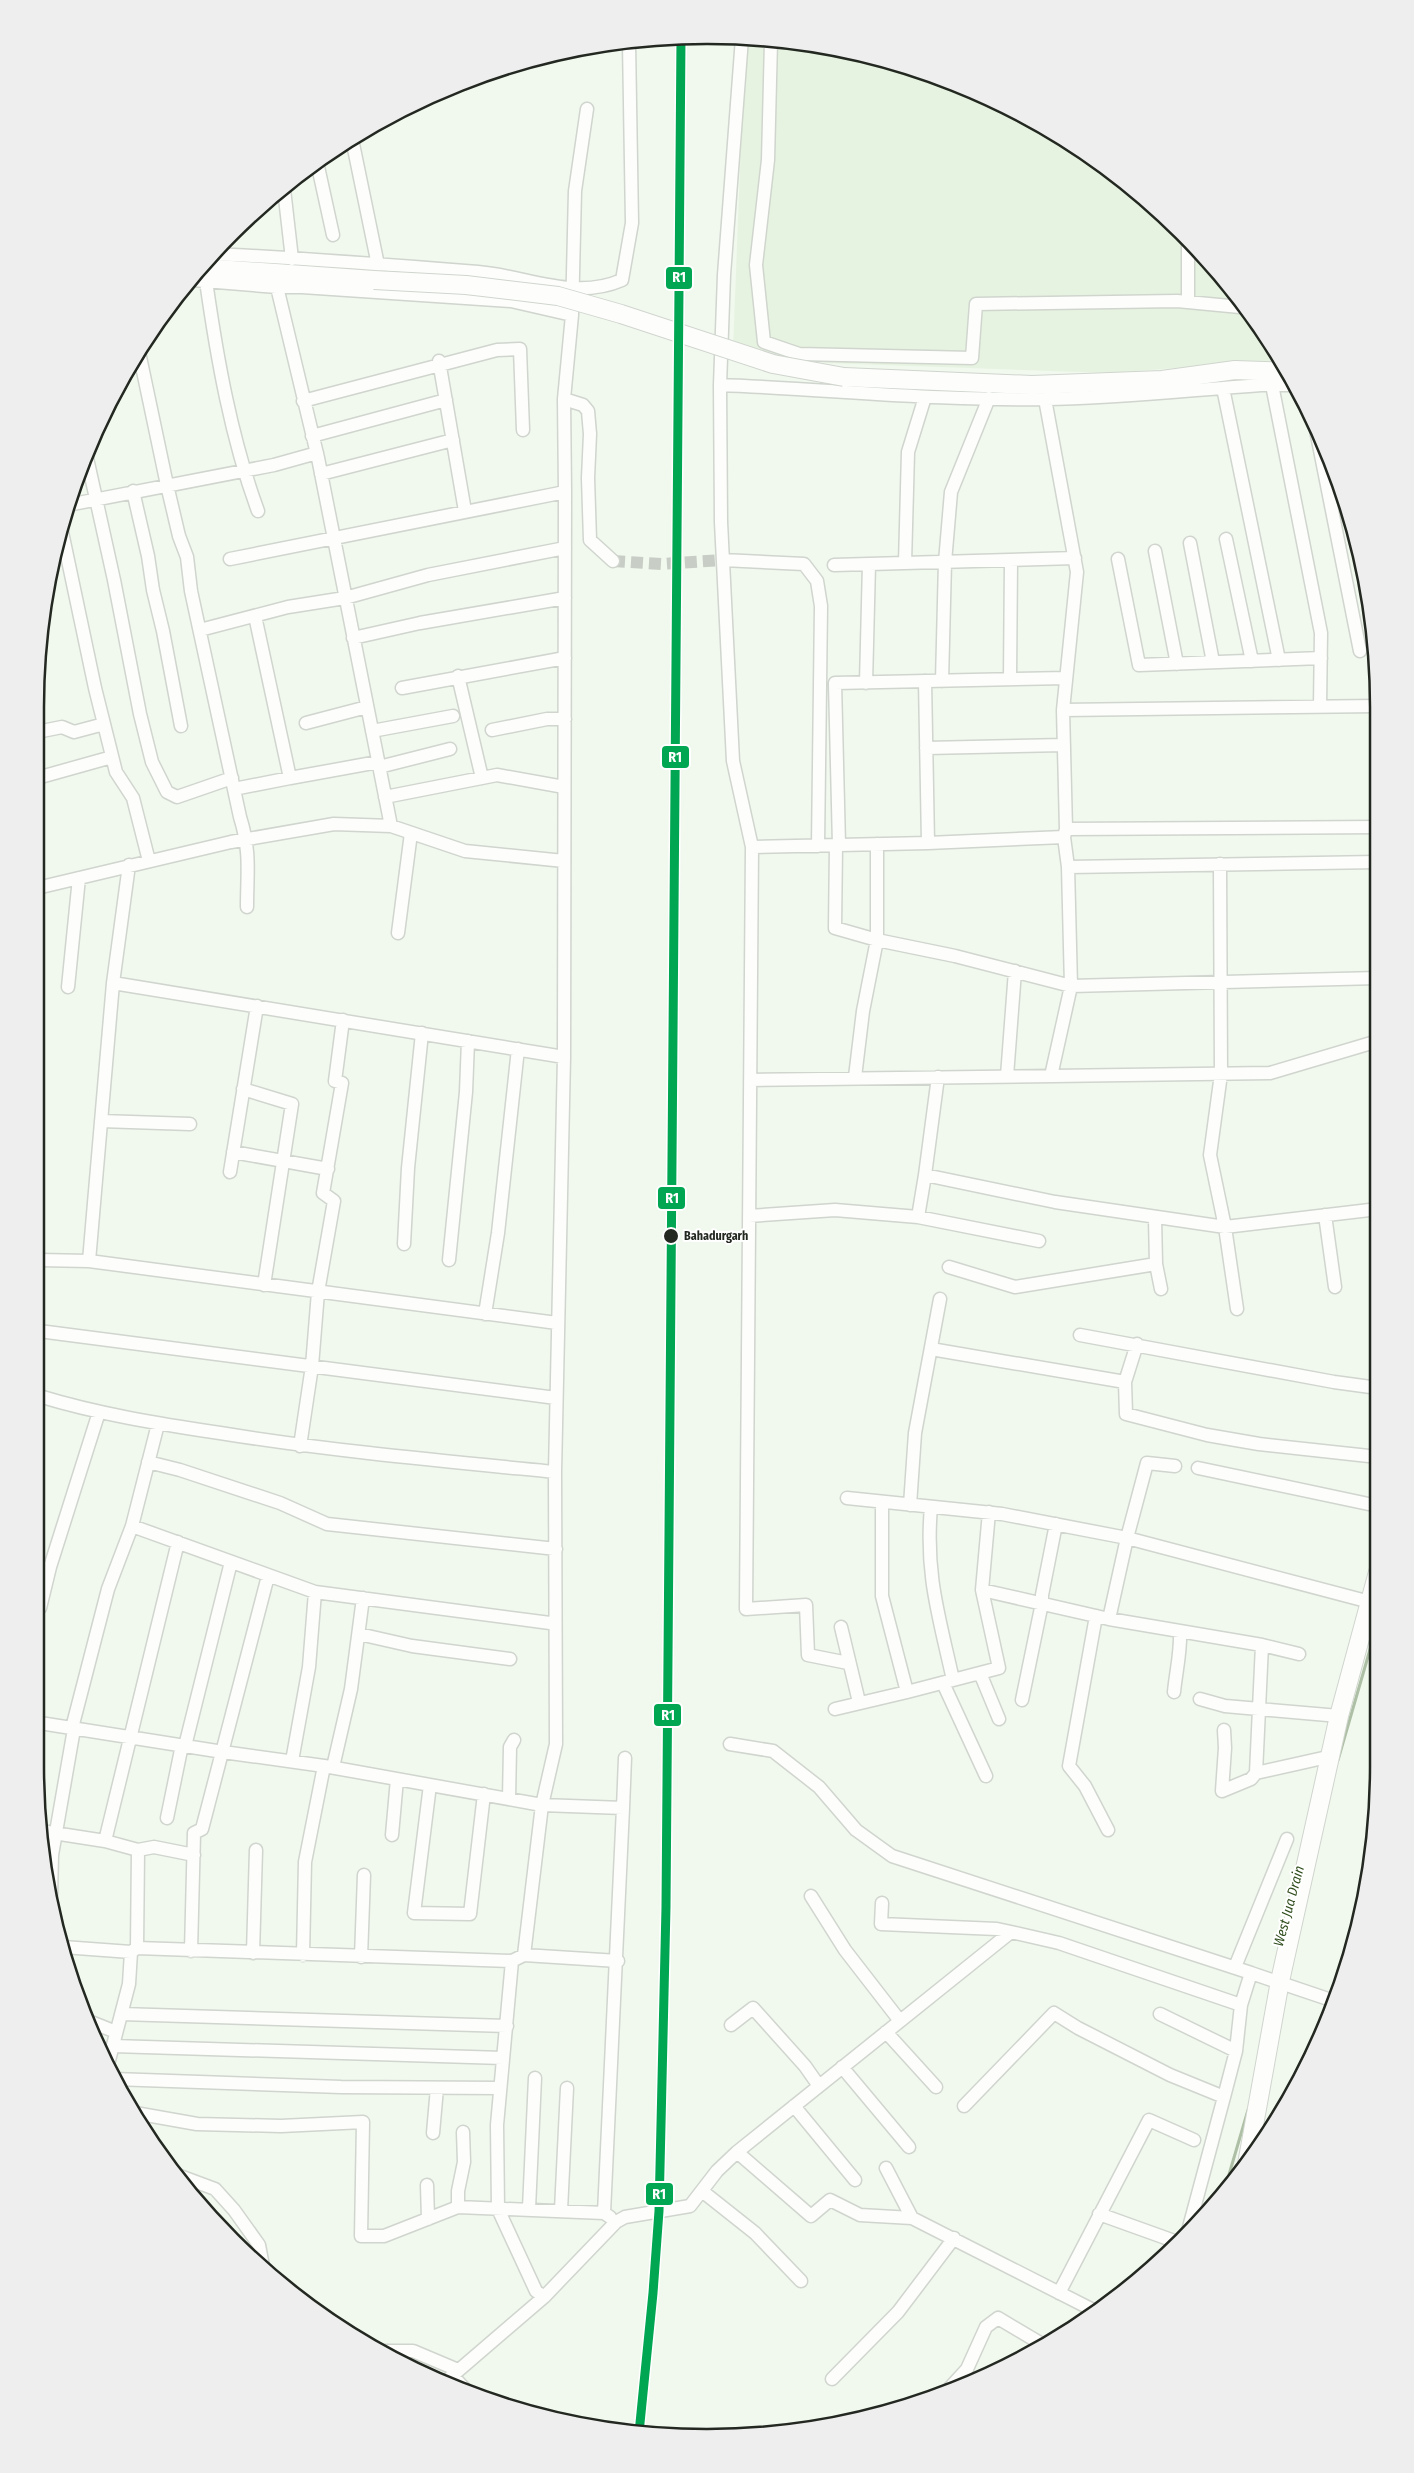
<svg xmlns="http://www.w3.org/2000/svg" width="1414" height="2473" font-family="'Fira Sans Condensed',sans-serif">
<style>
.built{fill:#e7f3e1}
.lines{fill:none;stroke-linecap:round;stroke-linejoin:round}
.stream{stroke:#adbfa4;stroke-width:3}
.minor-tunnel{stroke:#c8cec5;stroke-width:12;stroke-dasharray:12 6;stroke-linecap:butt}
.minor-casing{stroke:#d0d5ce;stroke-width:15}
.secondary-casing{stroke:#d0d5ce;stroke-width:20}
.minor{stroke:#fdfefc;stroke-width:12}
.secondary{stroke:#fdfefc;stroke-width:18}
.secondary-bridge-casing{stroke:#d0d5ce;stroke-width:20;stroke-linecap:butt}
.secondary-bridge{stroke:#fdfefc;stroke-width:18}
.rail-1-casing{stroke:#fff;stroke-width:12}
.rail-1{stroke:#00a651;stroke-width:9}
.stop-dot{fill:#232821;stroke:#fff;stroke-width:2}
.labels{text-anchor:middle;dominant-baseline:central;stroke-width:4;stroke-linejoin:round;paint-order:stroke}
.stop-label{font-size:12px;font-weight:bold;fill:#232821;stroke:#fff;text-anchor:start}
.water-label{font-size:14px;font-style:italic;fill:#304e1d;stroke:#fff}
.rim{fill:none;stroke:#232821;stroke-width:2.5}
.line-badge{stroke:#fff;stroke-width:2}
.badge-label{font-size:14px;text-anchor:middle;font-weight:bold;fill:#fff}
</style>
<rect width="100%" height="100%" fill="#f1f8ee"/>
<path class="built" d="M745,39L838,48L964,86L1080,148L1182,232L1281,360L1110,373L827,363L733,350Z"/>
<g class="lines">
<path class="stream" d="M1338,1760L1378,1622
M1223,2195L1248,2110"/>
<path class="minor-tunnel" d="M613,561L661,564L723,560"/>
<defs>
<path id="minor" d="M771,41L768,160L756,265L764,342L799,354L972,358L976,304L1177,301L1240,307
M352,139L378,265
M317,162L333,235
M284,189L292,259
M213,254C302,258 390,265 478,272C527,276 574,301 622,280L632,223L629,43
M192,280L277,287H302L511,301L572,315
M206,281C217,358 231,438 258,511
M277,287L318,458L391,826
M1188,302V239
M139,352L167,485L179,536L187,557L191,591L240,817C251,852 247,873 247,907
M439,361L465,511
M720,385L724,275L742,38
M1272,385L1321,633L1320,707
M1223,388L1279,660
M564,399L583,405L588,411L590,434L588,478L590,540L613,561
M1045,399L1077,572L1063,710L1066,829L1064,837L1068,867L1071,986L1051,1076
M303,401L497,350L520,349L523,430
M1316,430L1360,651
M312,436L446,400
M87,458L114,580L140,714L152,762L167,792L177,797L232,778
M321,474L453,440
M133,491L148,556L153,590L163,631L181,726
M68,505L274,465L317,453
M62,532L95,688L116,772L133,798L149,861
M1226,539L1252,661
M1190,543L1213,662
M1155,551L1177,664
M230,559L565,492L564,399L572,315L575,191L587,109
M1118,559L1139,665L1321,658
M723,560L804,564L817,581L821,606L818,846
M905,563L908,452L925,397
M834,565L1075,558
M200,630L288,607L345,598L428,575L565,548
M353,638L420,623L565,598
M458,676L482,778
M1010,679L1011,560
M925,681L928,843
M942,681L945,562L951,492L989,398
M866,683L869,564
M402,688L565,658
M1063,710L1378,706
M306,723L367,707
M492,730L547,719H565
M372,731L453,716
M37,732L62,727L74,732L104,724
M926,748L1064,745
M379,767L450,749
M37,778L112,757
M290,778L378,762
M234,789L290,778L255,616
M385,797L497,775L564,787
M1066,829L1378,827
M836,845L835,928L877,940L955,956L1071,986L1378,978
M839,845L835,683L1066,678
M752,847L928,843L1064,837
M1220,864L1221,1074L1210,1155L1225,1227L1237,1309
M1068,867L1378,862
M37,888L231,842L334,824L391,826L465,851L564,861
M398,933L411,833
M113,983L564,1057
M68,987L79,878
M1007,1076L1015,971
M855,1077L863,1011L877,940V844
M938,1077L925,1175L1055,1202L1225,1227L1378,1209
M750,1080L1270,1073L1378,1041
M243,1089L292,1104L264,1285
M101,1121L190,1124
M233,1152L328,1169
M230,1172L257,1006
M1325,1215L1335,1287
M749,1216L835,1210L918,1217L1039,1241
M918,1217L925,1175
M404,1244L408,1168L422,1033
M39,1260L89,1261L557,1323
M449,1260L466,1092L468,1041
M89,1261L113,983L129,865
M1156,1264L1161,1289
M949,1267L1015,1287L1156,1264L1155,1218
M485,1314L498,1233L518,1049
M39,1331L556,1398
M1080,1335L1334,1382L1378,1388
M1137,1344L1125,1382L1126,1414L1207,1435L1259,1444L1378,1457
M931,1349L1125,1382
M39,1396C98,1414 159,1424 220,1433C331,1451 443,1461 555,1472
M300,1446L312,1366L318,1292L334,1201L323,1193L342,1083L335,1081L343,1020
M148,1462L180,1470L280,1503L327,1524L556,1549
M1198,1468L1378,1506
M847,1498L1002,1514L1127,1538L1370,1602
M882,1502V1596L907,1692L999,1668L982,1590L989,1512
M910,1505L915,1433L940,1299
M931,1507C925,1574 939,1616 953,1680
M132,1526L315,1592L550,1623
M982,1590L1109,1619L1262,1645L1256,1773L1332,1756
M40,1608L50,1567L99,1412
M1096,1616L1069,1766L1085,1786L1108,1830
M1109,1619L1127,1538L1147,1463L1175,1466
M841,1627L859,1702
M359,1634L412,1646L510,1659
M1262,1645L1299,1654
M848,1663L808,1655L806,1605L746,1609L752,847L733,761L721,522L720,385C828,389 936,401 1045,399C1117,398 1189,390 1261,385H1295
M980,1673L999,1719
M943,1683L986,1776
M1174,1692C1176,1671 1181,1652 1180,1631
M1200,1699L1225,1706L1339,1716
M1022,1700L1042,1603V1595L1056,1524
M835,1709L907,1692
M40,1723L223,1752L324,1766L305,1862L303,1955
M72,1728L108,1589L132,1526L158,1424
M1224,1730L1225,1748L1222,1791L1251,1779L1256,1773
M730,1744L773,1751L819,1787L856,1830L892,1856L1251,1973
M185,1746L231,1562
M292,1761L309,1667L315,1592
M324,1766L542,1805L623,1808L604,2213
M333,1767L351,1689L363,1598
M430,1785L414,1913L470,1914L484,1794
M509,1799L510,1747L514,1740
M623,1808L625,1758
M167,1818L182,1745
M41,1831L105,1841
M392,1835L397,1779
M138,1850L154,1847L194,1855
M51,1896L52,1855L74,1729
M811,1896L845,1950L900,2021
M882,1903L881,1924L997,1929L1011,1932
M63,1947L131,1952
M137,1948L512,1961
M191,1951L194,1833L202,1829L268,1576
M253,1953L256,1850
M524,1955L618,1961
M361,1957L364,1875
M1235,1967L1287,1839
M121,2014L507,2026
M1160,2014L1236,2051L1241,2005L1251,1973L1334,2001
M86,2020L116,2032
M731,2025L753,2008L805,2066L819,2086
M886,2032L936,2087
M113,2046L503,2058
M842,2067L909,2147
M107,2068L129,1984L131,1952L137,1948L138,1850L105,1841L178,1542
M114,2079L341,2087L500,2088
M794,2106L855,2180
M964,2106L1054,2013L1078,2028L1170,2075L1224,2097L1236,2051
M135,2113L197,2124L281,2126L363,2122L361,2236H384L458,2207L604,2213L610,2217
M433,2133L437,2088
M737,2152L811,2216L830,2200L860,2215L912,2218L1095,2311
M886,2168L912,2218
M172,2173L215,2189L234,2210L259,2245L263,2266
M427,2185L428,2219
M702,2191L755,2233L801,2281
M458,2207V2191L464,2162L463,2132
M529,2208L535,2078
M561,2210L567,2088
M1099,2214L1177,2242
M1188,2231L1224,2097
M1059,2293L1149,2120L1194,2140
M544,2297L536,2291L498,2209L497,2125L512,1961L524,1955L542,1805L556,1744L555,1472L564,1057L565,492
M378,2351H413L458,2370
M452,2375L465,2389
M832,2379L898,2312L954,2238
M445,2382L544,2297L616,2222L625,2217L690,2206L717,2171L737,2152L1011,1932L1059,1943L1241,2005
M946,2392L967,2369L986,2327L998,2318L1040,2343"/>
<path id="secondary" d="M202,268L374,280
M844,377L1032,385L1162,380L1235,370L1289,372
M1247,2164L1280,1981L1339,1716L1378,1572"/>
</defs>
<use href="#minor" class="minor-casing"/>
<use href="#secondary" class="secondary-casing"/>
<use href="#minor" class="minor"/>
<use href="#secondary" class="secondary"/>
<defs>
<path id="secondary-bridge" d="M374,280L466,285L558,296L621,314L773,364L844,377"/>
</defs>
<use href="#secondary-bridge" class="secondary-bridge-casing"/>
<use href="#secondary-bridge" class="secondary-bridge"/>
<defs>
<path id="rail-1" d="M639,2433L653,2293L659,2211L666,1907L681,38"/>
</defs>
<use href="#rail-1" class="rail-1-casing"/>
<use href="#rail-1" class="rail-1"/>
</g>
<circle class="stop-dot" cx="671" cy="1236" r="8"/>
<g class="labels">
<g class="stop-label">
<text x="684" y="1236">Bahadurgarh</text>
</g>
<g class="water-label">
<text transform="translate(1289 1906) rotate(-75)">West Jua Drain</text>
</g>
</g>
<path d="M0 0H1414V2473H0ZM707 44H707A663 663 0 0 1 1370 707V1766A663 663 0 0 1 707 2429H707A663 663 0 0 1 44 1766V707A663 663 0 0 1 707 44Z" fill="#edeeed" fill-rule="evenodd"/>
<path class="rim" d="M707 44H707A663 663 0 0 1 1370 707V1766A663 663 0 0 1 707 2429H707A663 663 0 0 1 44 1766V707A663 663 0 0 1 707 44Z"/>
<g class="line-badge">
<rect x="665" y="266" width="28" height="24" rx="5" fill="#00a651"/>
<rect x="661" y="745" width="29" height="24" rx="5" fill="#00a651"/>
<rect x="657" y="1186" width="29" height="24" rx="5" fill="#00a651"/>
<rect x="653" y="1703" width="29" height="24" rx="5" fill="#00a651"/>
<rect x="645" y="2182" width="29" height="24" rx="5" fill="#00a651"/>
</g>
<g class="badge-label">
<text x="679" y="282">R1</text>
<text x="675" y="762">R1</text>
<text x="672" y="1203">R1</text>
<text x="668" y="1720">R1</text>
<text x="659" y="2199">R1</text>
</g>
</svg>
